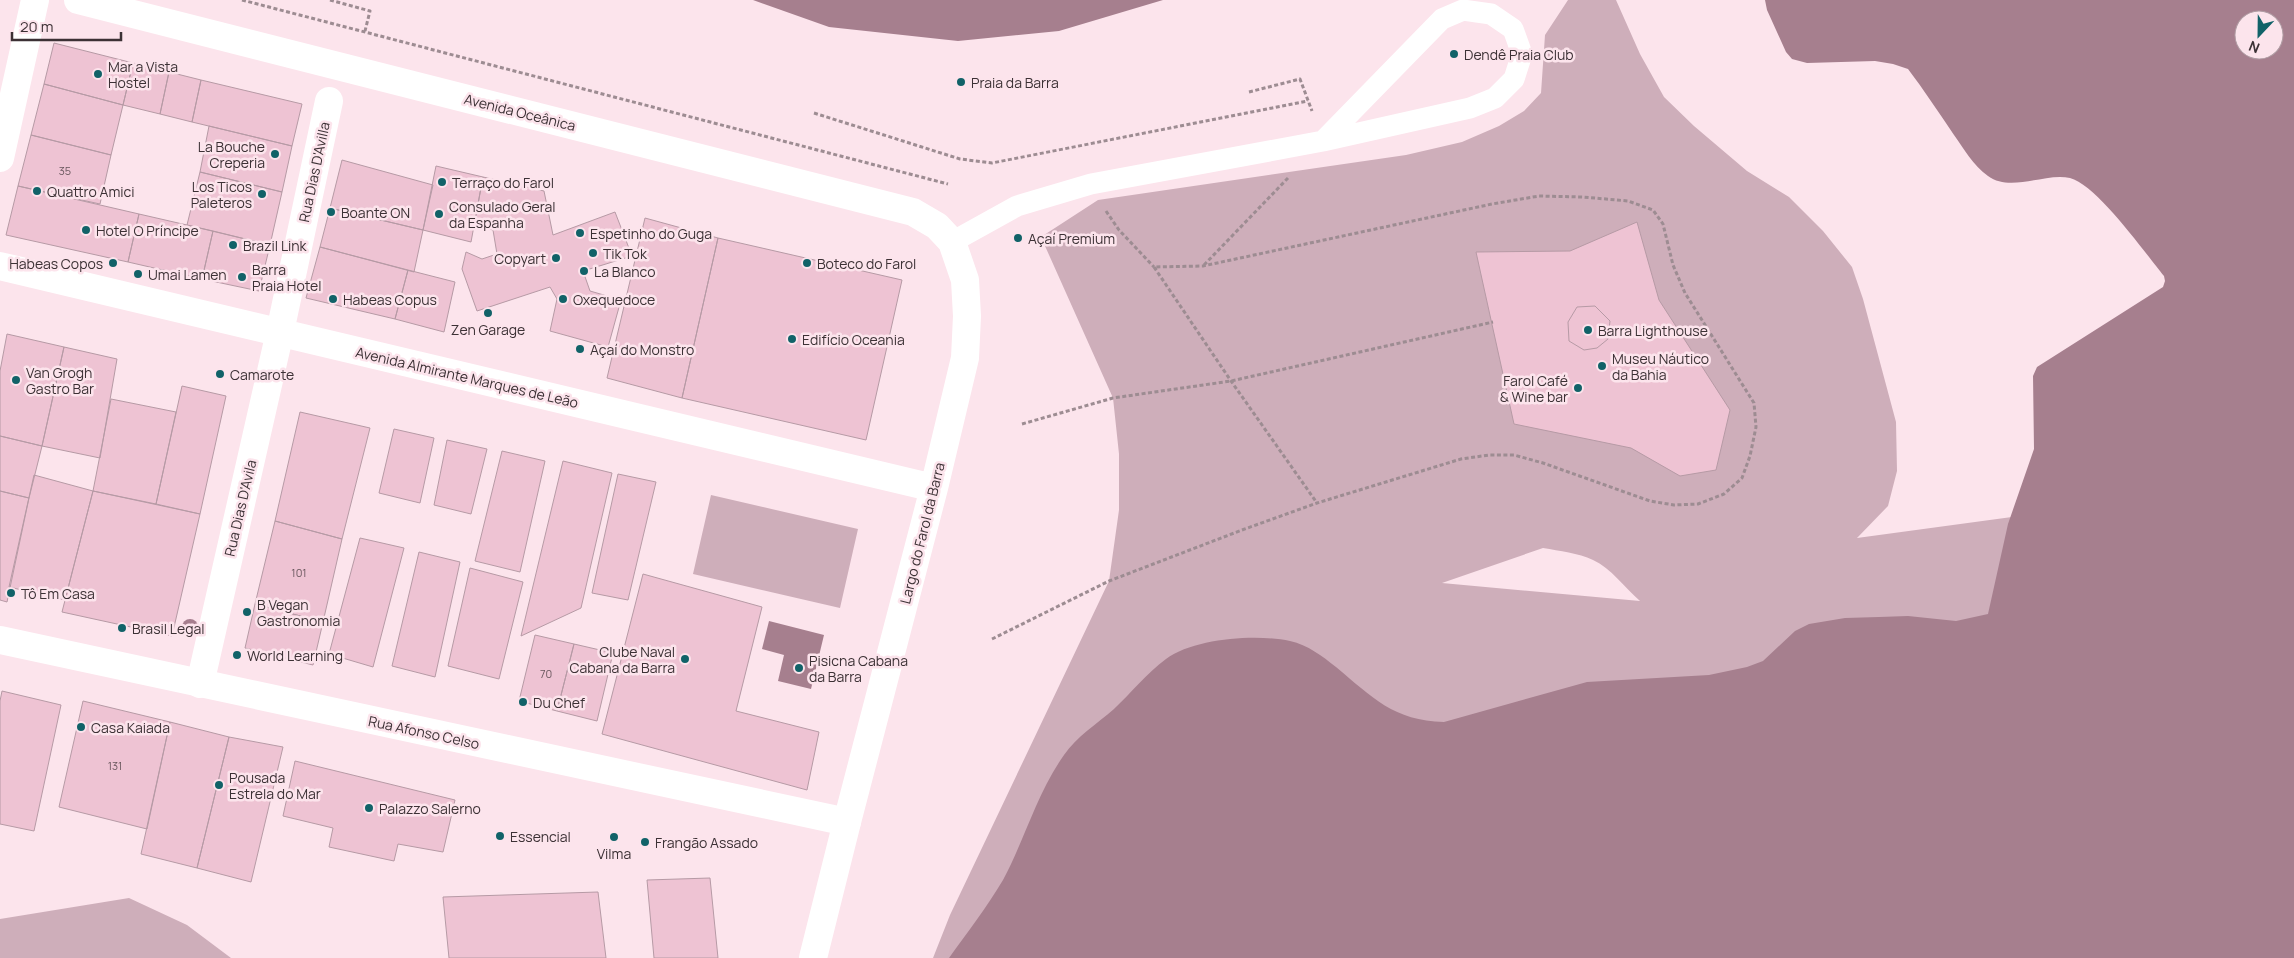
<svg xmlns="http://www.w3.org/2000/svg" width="2294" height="958" font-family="Manrope,sans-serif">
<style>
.green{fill:#ceaeba;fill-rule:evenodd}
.water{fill:#a67f8e;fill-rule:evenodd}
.building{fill:#eec3d3;stroke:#b69aa5}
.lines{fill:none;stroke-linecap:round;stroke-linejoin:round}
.path{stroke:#9d8c92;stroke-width:3;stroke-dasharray:4 2.5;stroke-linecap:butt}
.lane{stroke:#fff;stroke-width:21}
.street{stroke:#fff;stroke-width:28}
.secondary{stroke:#fff;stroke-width:28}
.tree{fill:#a67e8e}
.poi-dot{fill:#116268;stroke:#fce4ec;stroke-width:2}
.labels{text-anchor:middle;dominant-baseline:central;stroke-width:5;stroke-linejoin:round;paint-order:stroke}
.number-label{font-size:11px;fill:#68565c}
.poi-label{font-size:14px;fill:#3c3135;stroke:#fce4ec;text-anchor:start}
.street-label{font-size:14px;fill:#3c3135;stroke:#fce4ec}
</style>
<rect width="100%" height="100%" fill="#fce4ec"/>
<path class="green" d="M1568,0H1616L1640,54L1664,97L1694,126L1747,171L1789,197L1823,231L1852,267L1863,299L1896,422L1897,471L1888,506L1857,538L2294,479V958H933L950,915L1109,581L1119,510V454L1113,398L1041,237L1098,200L1406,155L1462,142L1499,126L1524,111L1541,93L1545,35ZM1543,548C1560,551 1578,553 1593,560C1611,568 1625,588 1640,601L1442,583Z
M711,495L858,529L840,608L693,574Z
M129,898L187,925L231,958H0V919Z"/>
<path class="water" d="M753,0H1163L1059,31L958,41L829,27Z
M1765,0H2294V958H949C967,933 987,907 1003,880C1025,839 1037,793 1064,755C1077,736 1097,724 1114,709C1131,693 1147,673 1166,659C1195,638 1256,634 1290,641C1308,645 1322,656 1336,667C1372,697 1394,721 1444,722L1587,682L1709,675L1747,667L1763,661L1795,631L1809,624L1845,618L1879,617L1908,616L1956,621L1988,614L2008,524L2034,449L2033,376L2037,367L2163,287L2165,281L2164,276C2145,253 2097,185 2070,178C2046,172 2011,193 1988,176C1973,165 1964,149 1954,135C1939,113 1924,90 1908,69L1893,64L1875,61L1807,63L1792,59L1786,52L1767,10ZM2244,20H2274V50H2244Z
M769,621L824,635L811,689L778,681L784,655L762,649Z"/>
<path class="building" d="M54,43L133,63L123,105L44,84Z
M133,63L169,72L160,114L123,105Z
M169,72L201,80L192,122L160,114Z
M201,80L302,104L292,146L192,122Z
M44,84L123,105L111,155L31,135Z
M209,126L292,146L282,192L200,172Z
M31,135L111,155L100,204L18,186Z
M342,160L433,185L423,230L330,208Z
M436,166L483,177L471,242L423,230Z
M200,172L282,192L270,245L187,225Z
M483,177L544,191L553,235L615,212L632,256L583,271L590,291L621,300L608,347L550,331L557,299L550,287L477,311L462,269L466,252L482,259L497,254L493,230L474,225Z
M18,186L139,214L128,262L6,235Z
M330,208L423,230L414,272L320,247Z
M139,214L213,231L202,279L128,262Z
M645,218L718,238L682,398L607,378Z
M1637,222L1659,300L1730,410L1716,470L1680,476L1631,448L1514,424L1476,252L1570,251Z
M213,231L270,245L259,291L202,279Z
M718,238L902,280L866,440L682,398Z
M320,247L408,270L395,319L306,298Z
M408,270L455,282L444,332L395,319Z
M1595,306L1610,321L1608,339L1597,348L1584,350L1569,341L1568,322L1577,307Z
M7,334L64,347L42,446L0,436V371Z
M64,347L117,359L100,458L42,446Z
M182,386L226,396L200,514L156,504Z
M111,399L176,412L156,504L93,491Z
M300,412L370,428L342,539L275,521Z
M394,429L434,438L420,503L379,493Z
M0,436L42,446L29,498L0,491Z
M447,440L487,449L471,514L434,505Z
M502,451L545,461L520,572L475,561Z
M563,461L612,473L581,608L521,636Z
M618,474L656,482L628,600L592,593Z
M34,475L93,491L65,600L9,587Z
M0,491L29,498L7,602L0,600Z
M93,491L200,514L172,636L62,612Z
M275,521L342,539L323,622L255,604Z
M360,538L404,548L373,667L329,654Z
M419,552L460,562L435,677L392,666Z
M470,568L523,582L499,679L448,666Z
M643,574L762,607L736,711L819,732L807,790L602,734Z
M255,604L323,622L313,665L245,648Z
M535,635L574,644L557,711L519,701Z
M574,644L613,653L597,721L557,711Z
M2,691L61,705L34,831L0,824V701Z
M83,701L170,722L147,829L59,807Z
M170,722L229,737L197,868L141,854Z
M229,737L283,747L251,882L197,868Z
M295,761L455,800L443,852L398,844L394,861L329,847L333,828L283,816Z
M710,878L718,958H654L647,880Z
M598,892L606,958H449L443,897Z"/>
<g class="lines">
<path class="path" d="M242,0L948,184
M330,0L370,11L365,31
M1249,92L1300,79L1312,111
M814,113L960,159L992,163L1308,101
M1106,211L1119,230L1154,267
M1204,265L1288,178
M1022,424L1113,398L1231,381L1493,322
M992,639L1109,581L1242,530L1317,503L1461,459L1489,455H1514L1543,463L1650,501L1674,505L1698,504L1724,494L1742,478L1750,456L1756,427L1754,403L1685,293L1673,265L1663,224L1653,210L1628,201L1583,197L1539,196L1492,204L1203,266L1154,267L1231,381L1317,503"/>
<path class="lane" d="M952,242L1017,206L1091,184L1323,141L1470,108L1495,98L1514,79L1522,54L1513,29L1491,14L1463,10L1442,19L1323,141"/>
<path class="street" d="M78,0L913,212L937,226L952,242L965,280L967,316L965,358L934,488L847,822
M0,158L35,0
M0,266L934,488
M200,684L280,332L329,101"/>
<path class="secondary" d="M0,640L847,822L813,958"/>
</g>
<circle class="tree" cx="190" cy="627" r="8"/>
<g class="poi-dot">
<circle cx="1454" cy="54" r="5"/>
<circle cx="98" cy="74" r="5"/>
<circle cx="961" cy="82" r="5"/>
<circle cx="275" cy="154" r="5"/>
<circle cx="442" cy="182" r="5"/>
<circle cx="37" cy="191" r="5"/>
<circle cx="262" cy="194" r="5"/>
<circle cx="331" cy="212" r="5"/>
<circle cx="439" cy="214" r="5"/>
<circle cx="86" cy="230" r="5"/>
<circle cx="580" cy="233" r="5"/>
<circle cx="1018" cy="238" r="5"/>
<circle cx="233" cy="245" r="5"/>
<circle cx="593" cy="253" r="5"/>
<circle cx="556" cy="258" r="5"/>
<circle cx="113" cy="263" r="5"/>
<circle cx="807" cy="263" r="5"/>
<circle cx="584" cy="271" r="5"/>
<circle cx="138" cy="274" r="5"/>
<circle cx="242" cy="277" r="5"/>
<circle cx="333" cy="299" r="5"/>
<circle cx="563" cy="299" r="5"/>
<circle cx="488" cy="313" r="5"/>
<circle cx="1588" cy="330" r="5"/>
<circle cx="792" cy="339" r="5"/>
<circle cx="580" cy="349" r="5"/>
<circle cx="1602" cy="366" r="5"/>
<circle cx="220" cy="374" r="5"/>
<circle cx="16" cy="380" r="5"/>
<circle cx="1578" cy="388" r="5"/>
<circle cx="11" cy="593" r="5"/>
<circle cx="247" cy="612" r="5"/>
<circle cx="122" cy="628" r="5"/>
<circle cx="237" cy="655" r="5"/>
<circle cx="685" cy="659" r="5"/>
<circle cx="799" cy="668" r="5"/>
<circle cx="523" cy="702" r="5"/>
<circle cx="81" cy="727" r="5"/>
<circle cx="219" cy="785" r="5"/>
<circle cx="369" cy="808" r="5"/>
<circle cx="500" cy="836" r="5"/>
<circle cx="614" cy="837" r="5"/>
<circle cx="645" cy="842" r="5"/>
</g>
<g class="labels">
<g class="number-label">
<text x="65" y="170">35</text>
<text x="299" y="572">101</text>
<text x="546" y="673">70</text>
<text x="115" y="765">131</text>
</g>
<g class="poi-label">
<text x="1464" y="54">Dendê Praia Club</text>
<text x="108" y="66">Mar a Vista<tspan x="108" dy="16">Hostel</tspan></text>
<text x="971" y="82">Praia da Barra</text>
<text x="265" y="146" text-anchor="end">La Bouche<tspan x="265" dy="16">Creperia</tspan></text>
<text x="452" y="182">Terraço do Farol</text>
<text x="252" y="186" text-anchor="end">Los Ticos<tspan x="252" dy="16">Paleteros</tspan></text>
<text x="47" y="191">Quattro Amici</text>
<text x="449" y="206">Consulado Geral<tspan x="449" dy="16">da Espanha</tspan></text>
<text x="341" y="212">Boante ON</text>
<text x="96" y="230">Hotel O Príncipe</text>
<text x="590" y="233">Espetinho do Guga</text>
<text x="1028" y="238">Açaí Premium</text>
<text x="243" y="245">Brazil Link</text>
<text x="603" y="253">Tik Tok</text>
<text x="546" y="258" text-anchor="end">Copyart</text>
<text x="103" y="263" text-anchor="end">Habeas Copos</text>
<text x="817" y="263">Boteco do Farol</text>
<text x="252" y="269">Barra<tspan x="252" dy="16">Praia Hotel</tspan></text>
<text x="594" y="271">La Blanco</text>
<text x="148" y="274">Umai Lamen</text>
<text x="343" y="299">Habeas Copus</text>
<text x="573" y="299">Oxequedoce</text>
<text x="488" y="329" text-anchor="middle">Zen Garage</text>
<text x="1598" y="330">Barra Lighthouse</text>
<text x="802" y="339">Edifício Oceania</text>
<text x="590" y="349">Açaí do Monstro</text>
<text x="1612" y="358">Museu Náutico<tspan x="1612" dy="16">da Bahia</tspan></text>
<text x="26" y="372">Van Grogh<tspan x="26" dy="16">Gastro Bar</tspan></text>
<text x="230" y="374">Camarote</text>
<text x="1568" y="380" text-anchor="end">Farol Café<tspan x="1568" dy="16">&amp; Wine bar</tspan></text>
<text x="21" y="593">Tô Em Casa</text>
<text x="257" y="604">B Vegan<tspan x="257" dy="16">Gastronomia</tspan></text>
<text x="132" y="628">Brasil Legal</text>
<text x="675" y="651" text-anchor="end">Clube Naval<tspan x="675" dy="16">Cabana da Barra</tspan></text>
<text x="247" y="655">World Learning</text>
<text x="809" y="660">Pisicna Cabana<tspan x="809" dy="16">da Barra</tspan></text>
<text x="533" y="702">Du Chef</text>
<text x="91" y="727">Casa Kaiada</text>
<text x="229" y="777">Pousada<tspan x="229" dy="16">Estrela do Mar</tspan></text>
<text x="379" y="808">Palazzo Salerno</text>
<text x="510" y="836">Essencial</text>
<text x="655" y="842">Frangão Assado</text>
<text x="614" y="853" text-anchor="middle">Vilma</text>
</g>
<g class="street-label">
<text transform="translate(520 112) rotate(14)">Avenida Oceânica</text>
<text transform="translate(314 172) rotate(-78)">Rua Dias D'Avilla</text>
<text transform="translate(467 377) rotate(13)">Avenida Almirante Marques de Leão</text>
<text transform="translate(240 508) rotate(-77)">Rua Dias D'Avila</text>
<text transform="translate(922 533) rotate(-76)">Largo do Farol da Barra</text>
<text transform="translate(424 732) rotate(12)">Rua Afonso Celso</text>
</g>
</g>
<g transform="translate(2259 35) rotate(202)"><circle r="24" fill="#fce4ec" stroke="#af9ca3"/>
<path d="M0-4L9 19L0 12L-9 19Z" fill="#116268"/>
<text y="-8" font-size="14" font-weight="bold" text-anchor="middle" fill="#3c3135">N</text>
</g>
<path d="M12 32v8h109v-8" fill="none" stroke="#3c3135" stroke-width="2.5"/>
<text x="20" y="32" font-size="15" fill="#3c3135" stroke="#fce4ec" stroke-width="4" paint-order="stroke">20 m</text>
</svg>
